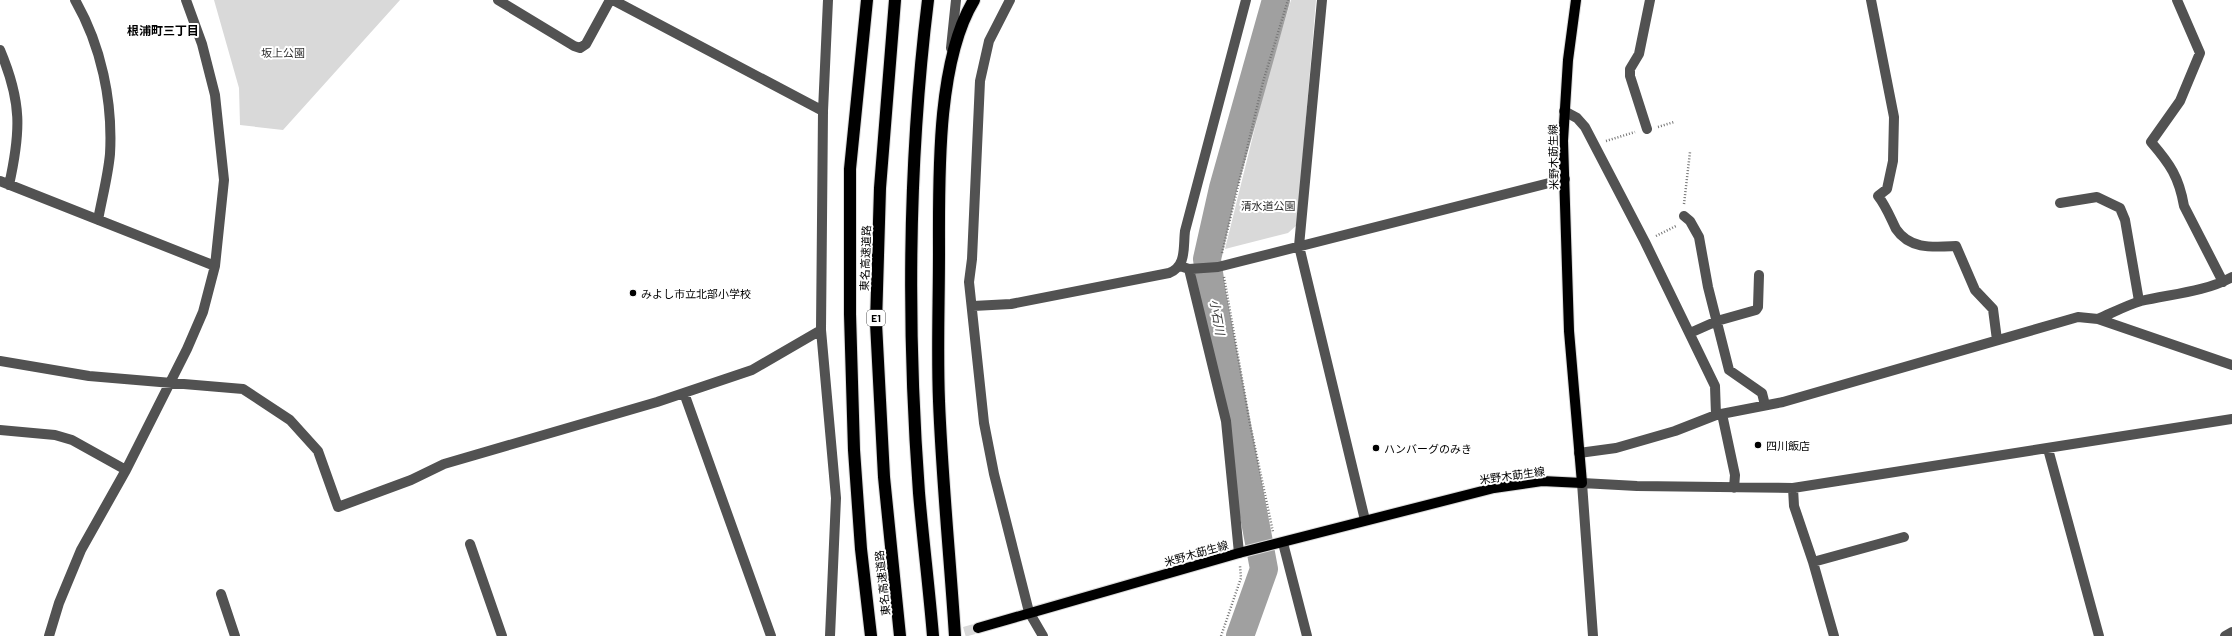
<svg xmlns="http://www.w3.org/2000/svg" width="2232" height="636" font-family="Barlow,'Noto Sans JP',sans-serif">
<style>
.green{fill:#d9d9d9}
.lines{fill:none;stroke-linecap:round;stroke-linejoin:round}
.river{stroke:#a0a0a0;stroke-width:28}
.major-tunnel{stroke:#d9d9d9;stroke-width:10;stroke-dasharray:10 5;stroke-linecap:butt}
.major-casing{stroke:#dbdbdb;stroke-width:12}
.highway-casing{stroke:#dbdbdb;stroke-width:14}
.path{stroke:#747474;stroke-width:2.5;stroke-dasharray:1 2;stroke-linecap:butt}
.minor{stroke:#525252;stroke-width:10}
.major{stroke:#000;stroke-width:10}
.highway{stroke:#000;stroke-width:12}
.poi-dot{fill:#000;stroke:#fff;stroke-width:1.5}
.labels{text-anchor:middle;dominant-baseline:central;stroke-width:4;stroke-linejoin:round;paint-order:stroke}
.shield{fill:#fff;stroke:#4c4c4c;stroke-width:1}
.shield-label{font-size:10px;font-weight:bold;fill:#000}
.park-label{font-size:11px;fill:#303030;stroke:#fff}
.street-label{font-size:11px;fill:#000;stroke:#fff}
.poi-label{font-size:11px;fill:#000;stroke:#fff;text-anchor:start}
.neighbourhood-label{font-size:12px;font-weight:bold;fill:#000;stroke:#fff}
.water-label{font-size:12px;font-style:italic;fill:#414141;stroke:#fff}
</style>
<rect width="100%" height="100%" fill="#fff"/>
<path class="green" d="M214,0H400L283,130L240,125L239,88Z
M1291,0H1316L1297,225L1288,233L1225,249L1266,83Z"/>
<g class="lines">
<path class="river" d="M1240,636L1264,569L1212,293L1207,259L1223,188L1276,0"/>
<path class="major-tunnel" d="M950,636L978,628"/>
<defs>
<path id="major" d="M978,628L1239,553L1494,488L1542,481L1582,483L1569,331L1563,141L1568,60L1576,0"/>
<path id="highway" d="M867,0L850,169V314L854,450L861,549L871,636
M895,0L880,188L876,323L884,477L900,636
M928,0C908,162 907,330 919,493C923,540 929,588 933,636
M955,636C950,558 942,479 939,401C937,352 939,302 939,253C939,180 936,62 974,0"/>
</defs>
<use href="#major" class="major-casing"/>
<use href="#highway" class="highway-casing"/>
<path class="path" d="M1658,127L1674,122
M1606,141L1635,132
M1684,204L1690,152
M1656,236L1676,226
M1222,253L1263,82L1288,0
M1224,277L1250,424L1273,532
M1221,636L1241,578L1240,566"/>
<path class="minor" d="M75,0C101,45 113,101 110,154C108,176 102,198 98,220
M498,0L574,46L580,48L586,44L610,0
M613,0L823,111
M828,0L823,111L821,330L836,498L830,636
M1010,0L989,41L980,81L972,259L969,282L984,423L994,474L1029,612L1043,636
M1322,0L1299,246L1365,520
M1871,0L1894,117L1893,161L1887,189L1878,196C1886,206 1890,217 1896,229C1910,250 1934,247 1956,246L1975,290L1993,309L1997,340
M2177,0L2200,53L2180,101L2151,142C2170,164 2179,177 2184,206L2223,282
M951,48L956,0
M0,50C22,102 21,131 9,185
M1564,111L1577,118L1585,127L1645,242L1715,386L1716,415
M1647,129L1630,76V69L1639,54L1650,0
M0,181L215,266
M2060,203L2097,197L2120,208L2125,220L2139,301
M1684,216L1690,221L1699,237L1708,287L1729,370L1762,393L1765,405
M1180,266L1189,269L1218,267L1565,179
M1189,269L1226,421L1239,553
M973,306L1011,304L1169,273C1187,266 1183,247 1185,231L1246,0
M2098,319C2112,313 2127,305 2141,301C2171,294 2205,292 2232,277
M1690,333L1717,321L1756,310L1758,307L1759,275
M0,361L89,376L243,389L290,420L318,451L338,507L411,480L444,464L657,402L752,370L821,330
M684,393L771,636
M1722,414L1735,475L1734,488
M0,430L55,435L72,440L126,470
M2048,449L2099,636
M1579,453L1616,448L1675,431L1716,415L1783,402L2078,317L2098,319L2232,365
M1793,488L1794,506L1813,562L1834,636
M1283,543L1307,636
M470,544L502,636
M1813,562L1904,537
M221,594L235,636
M49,636L59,603L81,550L126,470L187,349L203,312L215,266L224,180L215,95L202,44L186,0
M1593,636L1582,483L1637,486L1793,488L2232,419
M2225,636L2232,632"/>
<use href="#major" class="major"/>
<use href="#highway" class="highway"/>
</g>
<g class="poi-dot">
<circle cx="633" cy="293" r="4"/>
<circle cx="1758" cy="445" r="4"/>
<circle cx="1376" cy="448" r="4"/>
</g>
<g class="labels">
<rect class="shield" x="867" y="310" width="18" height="16" rx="3"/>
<g class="shield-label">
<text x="876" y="318">E1</text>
</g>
<g class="park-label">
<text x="283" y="52">坂上公園</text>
<text x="1268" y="205">清水道公園</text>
</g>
<g class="street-label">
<text transform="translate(1553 157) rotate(-91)">米野木莇生線</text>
<text transform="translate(865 258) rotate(-88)">東名高速道路</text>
<text transform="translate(1512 475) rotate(-8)">米野木莇生線</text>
<text transform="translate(1196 553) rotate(-16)">米野木莇生線</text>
<text transform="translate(882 583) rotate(-96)">東名高速道路</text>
</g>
<g class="poi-label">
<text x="641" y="293">みよし市立北部小学校</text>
<text x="1766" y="445">四川飯店</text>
<text x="1384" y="448">ハンバーグのみき</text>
</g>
<g class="neighbourhood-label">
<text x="163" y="30">根浦町三丁目</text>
</g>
<g class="water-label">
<text transform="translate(1218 317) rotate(80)">小石川</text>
</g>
</g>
</svg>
